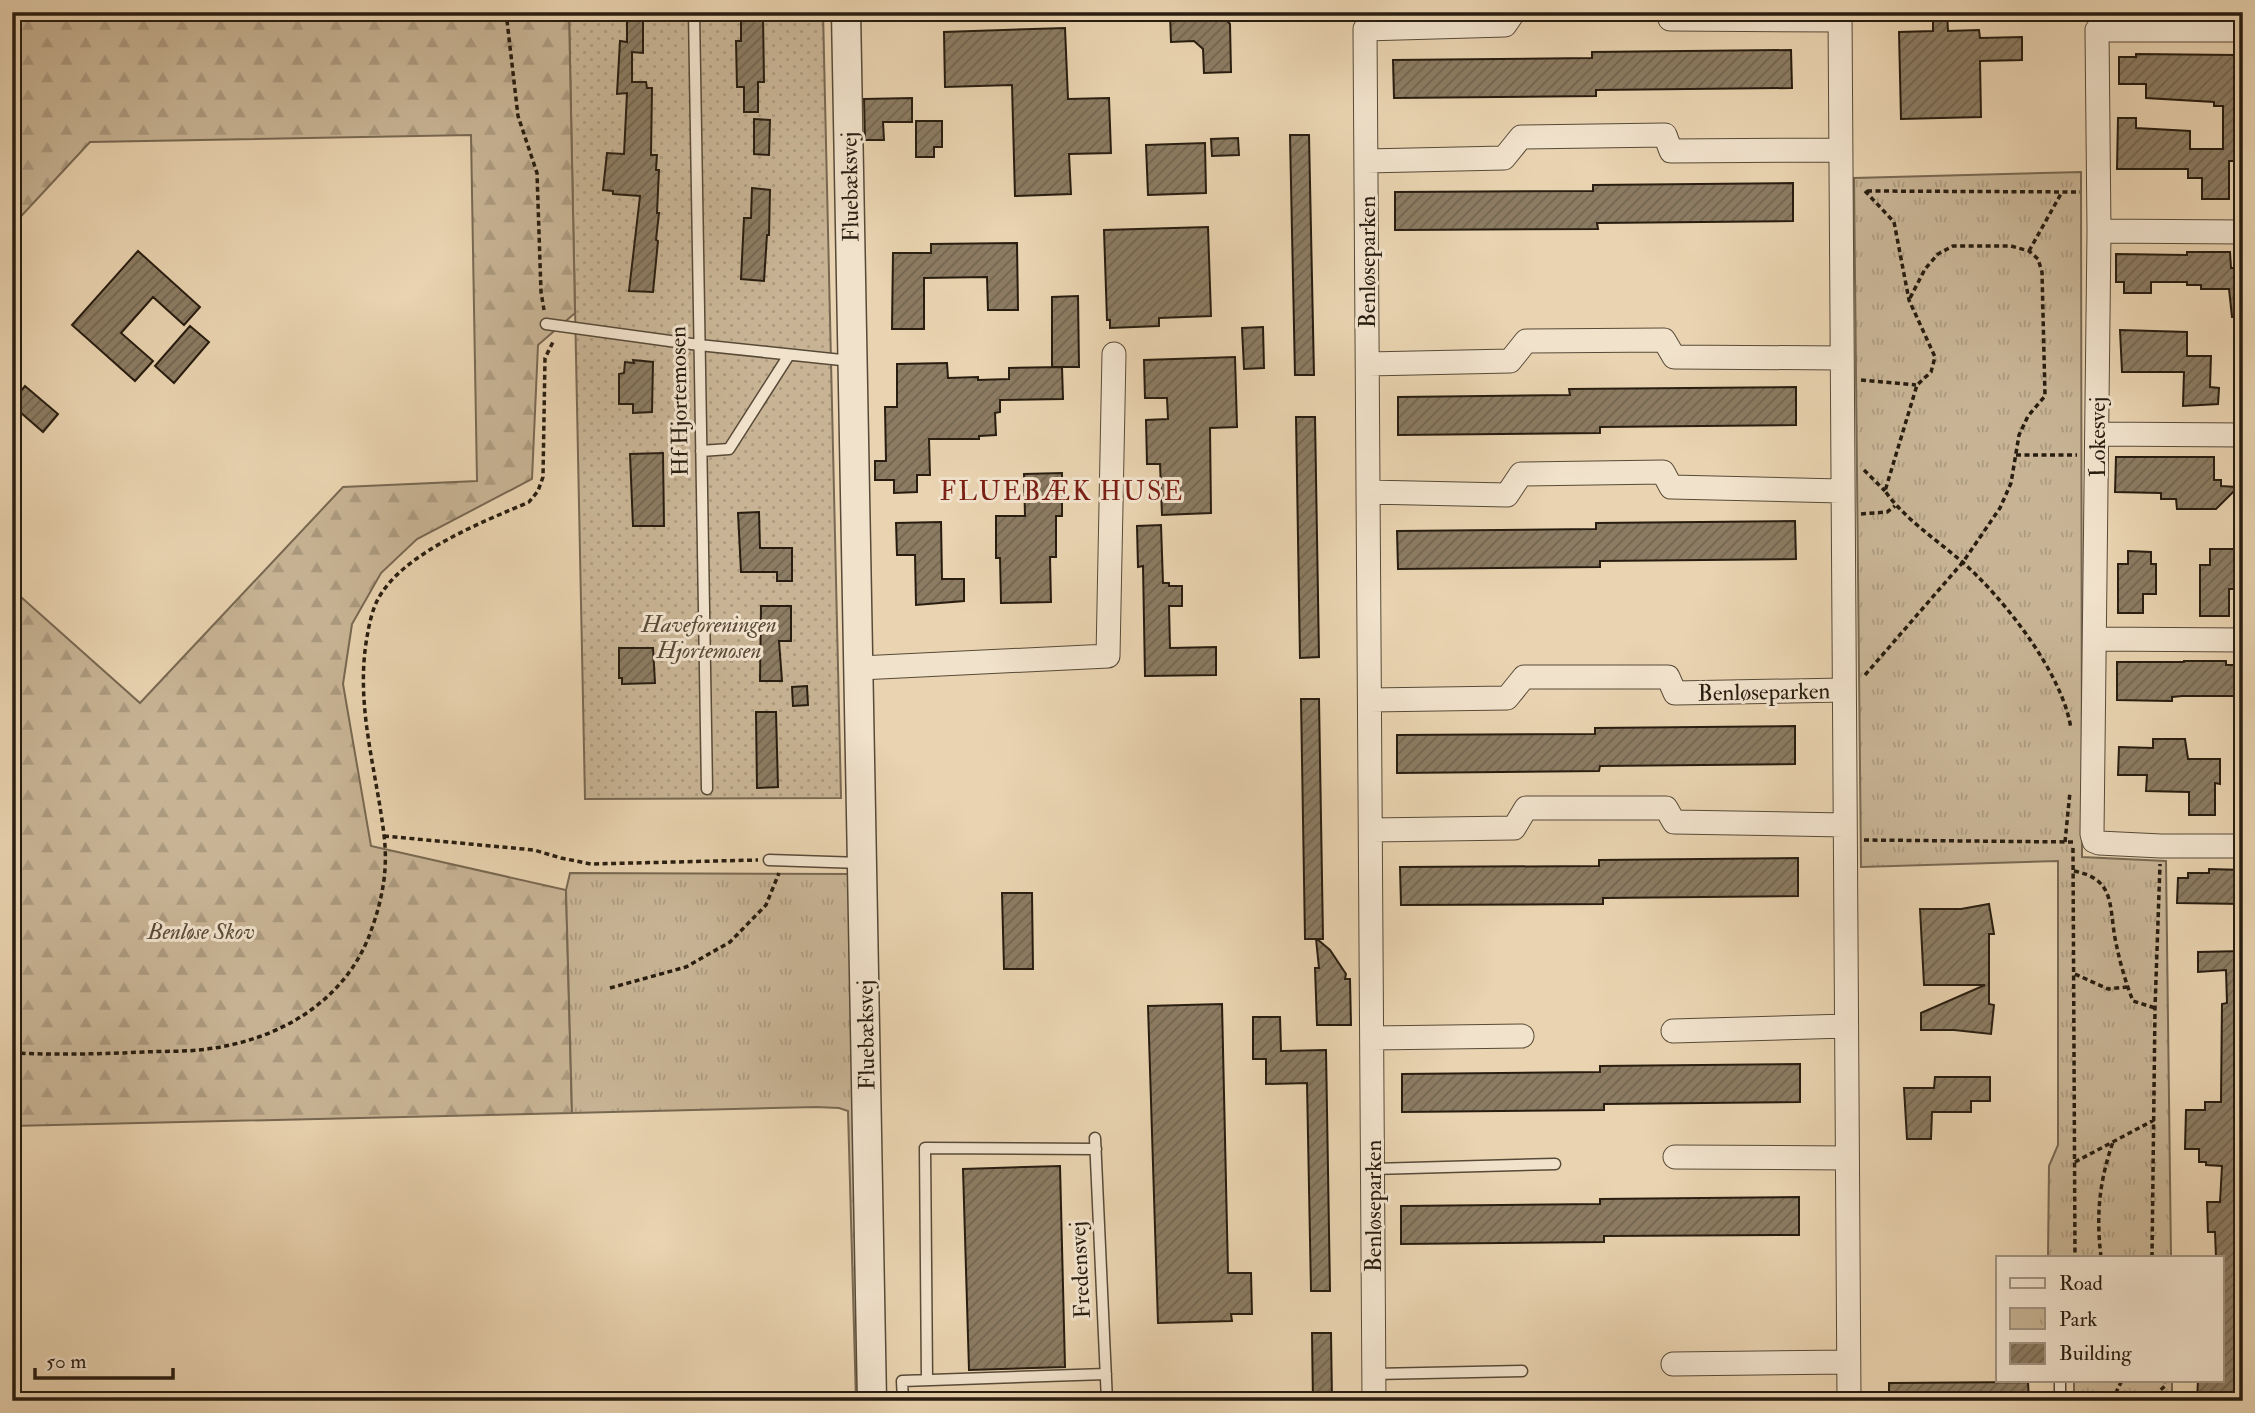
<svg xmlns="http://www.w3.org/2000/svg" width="2255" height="1413" font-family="'IM FELL Double Pica',serif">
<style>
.grass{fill:url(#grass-dots);stroke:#786852;stroke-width:2}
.forest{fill:url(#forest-firs);stroke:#786852;stroke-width:2}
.park{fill:url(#park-tufts);stroke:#786852;stroke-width:2}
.building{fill:url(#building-hatch);stroke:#281d10;stroke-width:2}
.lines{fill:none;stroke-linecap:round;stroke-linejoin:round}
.service-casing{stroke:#584a38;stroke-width:13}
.minor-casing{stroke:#584a38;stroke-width:25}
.tertiary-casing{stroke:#584a38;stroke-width:31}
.path{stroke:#281d10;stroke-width:3.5;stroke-dasharray:5 3.5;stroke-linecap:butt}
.service{stroke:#f1e2cc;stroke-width:10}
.minor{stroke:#f1e2cc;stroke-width:23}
.tertiary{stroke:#f1e2cc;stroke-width:28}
.labels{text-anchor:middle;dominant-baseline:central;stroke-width:6;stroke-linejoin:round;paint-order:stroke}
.street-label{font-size:23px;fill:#281d10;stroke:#f1e2cc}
.park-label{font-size:23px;font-style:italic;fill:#584a38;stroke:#f1e2cc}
.quarter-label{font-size:26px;letter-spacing:2px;fill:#7a1f14;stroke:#f1e2cc}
</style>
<defs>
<pattern id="grass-dots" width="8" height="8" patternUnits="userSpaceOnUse" patternTransform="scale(1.75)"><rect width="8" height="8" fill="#c8b495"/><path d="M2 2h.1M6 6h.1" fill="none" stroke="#ac9a7f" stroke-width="1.8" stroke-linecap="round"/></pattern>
<pattern id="forest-firs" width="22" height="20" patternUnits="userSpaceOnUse" patternTransform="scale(1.75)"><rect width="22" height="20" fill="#c8b495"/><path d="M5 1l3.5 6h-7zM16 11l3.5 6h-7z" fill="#ac9a7f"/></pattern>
<pattern id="park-tufts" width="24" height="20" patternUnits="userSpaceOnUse" patternTransform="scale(1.75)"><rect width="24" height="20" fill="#c8b495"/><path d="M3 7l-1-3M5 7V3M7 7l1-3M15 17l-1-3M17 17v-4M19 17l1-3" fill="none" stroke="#ac9a7f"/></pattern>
<pattern id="building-hatch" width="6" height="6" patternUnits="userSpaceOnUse" patternTransform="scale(1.75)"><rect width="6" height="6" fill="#8c7c63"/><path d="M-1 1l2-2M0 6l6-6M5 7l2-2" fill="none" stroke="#726550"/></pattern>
</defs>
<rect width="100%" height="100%" fill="#e9d3b0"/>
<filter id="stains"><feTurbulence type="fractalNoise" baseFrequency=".00286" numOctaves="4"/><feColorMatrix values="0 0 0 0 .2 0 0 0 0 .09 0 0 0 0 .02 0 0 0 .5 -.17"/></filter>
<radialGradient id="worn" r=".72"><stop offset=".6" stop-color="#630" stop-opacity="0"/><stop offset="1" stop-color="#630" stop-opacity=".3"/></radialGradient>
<path class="grass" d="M569,12H823L841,798L585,799Z"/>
<path class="forest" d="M12,12H569L575,313L538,345L532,479L417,539L381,573L352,624L343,684L371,846L566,890L572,1113L12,1126V589L140,703L343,487L477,481L471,135L90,142L12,226Z"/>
<path class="park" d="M2081,172L2082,857L2166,861L2171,1257H2048L2049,1166L2058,1145V861L1861,867L1854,178Z
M570,873L853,874L862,1401H856L848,1111L839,1108L816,1107L572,1113L566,890Z
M2074,1380H2172V1401H2074Z"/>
<path class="building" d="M1219,12L1230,24L1231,72L1204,73L1203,49L1194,41L1171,42L1170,14Z
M1933,12H1947L1948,31L1979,30L1980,38L2022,37V60L1980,61L1981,117L1901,119L1899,32L1933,31Z
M761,13L763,16L764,82H758V112H744V87H737L736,41H741V14Z
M627,18H643V53L632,52V82H646L647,88H652L651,155H657L656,170H659L657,213H659L656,240L658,241L653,292L629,291L640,196L613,194V191L603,190L607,153L624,154L627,93L617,94L620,41L627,42Z
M1065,28L1068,99L1109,98L1111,153L1069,154L1071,194L1015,196L1012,85L945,87L944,32Z
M1791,50L1792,88L1596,90V96L1394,98L1393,60L1592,58V52Z
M2136,54L2236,55V68H2243V154H2239V161H2229V199H2202V178H2188V169H2117L2118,118H2136V128L2190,131V149H2223V106H2214V102L2146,98V84H2119V57H2136Z
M912,98V122H883L884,140H865L864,99Z
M754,119L770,120L769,155L754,154Z
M916,121H942V147H934V157H916Z
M1290,135H1309L1314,375H1295Z
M1238,138L1239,155L1212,156L1211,139Z
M1205,143L1206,193L1148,195L1146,145Z
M1793,183V221L1597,223L1598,229L1395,230V192L1593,191V185Z
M752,188L770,190L769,235H767L764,281L741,279L744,218H751Z
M1208,227L1211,316L1159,318V326L1110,328V320H1107L1104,230Z
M1017,243L1018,310H988L987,277L924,278V329H892L893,253H931V244Z
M138,251L200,307L184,325L153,297L121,333L153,361L135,381L72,325Z
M2187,252H2230L2231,268H2239V272H2243V316L2232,317L2229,289H2201V285H2187V282H2151V293H2124V282H2116V254L2187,255Z
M1078,296L1079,367H1052V297Z
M190,326L209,342L174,383L155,366Z
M1263,327L1264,368L1244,369L1242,328Z
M2120,330L2187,332V356H2211L2210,387L2219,388L2218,404L2183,406L2184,372H2122Z
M1235,357L1237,427L1210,428L1211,513L1162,515L1160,464H1147L1146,420L1168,419L1167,398H1145L1144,360Z
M633,360L653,362L652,412L633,413V404H619V374L624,373L625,362L634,363Z
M947,363L948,378L978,377V380L1009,379V368L1062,367L1063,399L1000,400V412L995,413L996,435L979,436V439H929L930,475H917V492L894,493V480H875V461H886L885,407H897V364Z
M25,386L58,414L43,432L12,405V402Z
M1796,387V425L1600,427V433L1398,435V397L1570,395L1569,389Z
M1296,417H1315L1319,657L1300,658Z
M663,453L664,526H633L630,454Z
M2116,457H2214V480H2221V486L2238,487L2216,509H2177L2176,499H2161V493L2115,492Z
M1062,473V516H1056V557H1050L1051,602L1001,603L1000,558H996V516H1025L1024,474Z
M759,512L760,548H792V581H777V572H741L738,513Z
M1795,521L1796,559L1600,561V567L1398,569L1397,531L1596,529V523Z
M941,522L942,579H964V601L916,605L915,555H897L896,523Z
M1161,525L1163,583H1169V586H1182V606H1169L1170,648L1216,647V675L1145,676L1143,566L1138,567L1137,526Z
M2210,549H2243V589H2229V616H2200V565H2210Z
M2128,551L2151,552V564H2156V594H2143V613H2118V564H2128Z
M761,606H791V641H779L782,681H760Z
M619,648H653L655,683L622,684V678H619Z
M2184,661H2226V665H2243V696H2182L2172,697V701H2169L2117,700V662H2184Z
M807,686L808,705L793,706L792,687Z
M1301,699H1319L1323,939H1317L1330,950L1346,974L1345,979H1350L1351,1025H1317L1315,968H1319L1316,939H1305Z
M756,712H776L778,787L757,788Z
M1795,726V764L1600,766L1599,771L1397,773V735L1595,734V728Z
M2153,739H2185L2188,759H2220V784L2215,783V815H2189V792L2146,791L2147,775H2118L2119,747L2153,748Z
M1798,858V896L1603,898V904L1401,905L1400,867L1599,866V860Z
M2209,869L2243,870V904L2177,903L2178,878H2188V873H2209Z
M1002,893H1032L1033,969H1004Z
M1989,904L1994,934H1989V1004L1994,1005L1991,1034L1954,1030H1921V1013L1985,985H1924L1920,909H1961Z
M2243,951L2242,1401H2197L2198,1380H2222V1257H2216L2215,1232H2208L2207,1202H2220L2222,1166L2206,1165V1162H2199V1149H2185L2186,1110H2205V1102H2221L2222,1004L2227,1003L2226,970L2198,972V952Z
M1222,1004L1228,1273H1251L1252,1314H1231L1232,1321L1158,1323L1148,1006Z
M1253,1017H1280L1281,1051L1326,1050L1330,1291H1311L1307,1083L1266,1084V1059H1253Z
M1800,1064V1102L1604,1104V1110L1402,1112V1074L1600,1072V1066Z
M1935,1077H1990V1101H1971V1112H1932L1931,1139H1907L1904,1088H1934Z
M1060,1166L1065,1367L969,1370L963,1169Z
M1799,1197V1235L1604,1236V1242L1401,1244V1206L1600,1204V1199Z
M1312,1333H1331L1332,1401H1313Z
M2028,1382L2029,1401H1889V1383Z"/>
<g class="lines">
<defs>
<path id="service" d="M694,12L707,789
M546,324L699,345L851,361
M701,451L729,449L789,355
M769,860L861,863
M1095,1138L1107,1401
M1373,1169L1555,1164
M1374,1374L1522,1371
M927,1380L925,1148L1096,1149
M903,1401L902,1381L1106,1374
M2060,1401V1380"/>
<path id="minor" d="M1668,12L1670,19L1840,20
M1840,12L1849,1401
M2243,30H2097L2099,231L2092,834L2094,841L2099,843L2161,846H2243
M1366,161L1504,158L1521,137L1665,135L1671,151L1840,150
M2099,231L2243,232
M1368,364L1510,361L1526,341H1529L1664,340L1674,357L1841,358
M2097,434L2243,435
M1368,492L1507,495L1521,474L1663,472L1671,487L1841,491
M2096,639L2243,640
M860,668L1108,656L1114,354
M1370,700L1507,698L1524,677H1668L1675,693L1843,690
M1371,830L1514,828L1526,808H1666L1674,822L1844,825
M1673,1031L1846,1026
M1372,1038L1522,1036
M1675,1157L1847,1158
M1673,1364L1848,1362
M1374,1401L1365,29L1505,25L1514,12"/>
<path id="tertiary" d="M846,12L872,1401"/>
</defs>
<use href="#service" class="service-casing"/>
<use href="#minor" class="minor-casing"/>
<use href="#tertiary" class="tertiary-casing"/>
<path class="path" d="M506,12L518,116L537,173L541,292L544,310
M1865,191L1894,222L1909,300L1935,357L1931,372L1917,385L1885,491C1904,518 1934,538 1960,560C2002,596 2063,673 2071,729
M1867,191L2080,192
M2029,251L2062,192
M1861,380L1916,385
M2016,455H2077
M1864,470L1885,491
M1861,514L1887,512L1895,506
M1865,675L1963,562L2000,508L2011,483L2019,435L2028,416L2045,396L2042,272L2038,259L2029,251L2011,246H1953L1938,254L1925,269L1909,300
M384,836L534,850L561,858L591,864L758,860
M1864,840L2073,842
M2065,842L2070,792
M2073,848L2075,1257
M2074,871C2115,879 2109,905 2115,938C2119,959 2125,981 2133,1001L2155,1008
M2075,974L2108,989L2127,987
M610,988L686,967L730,942L766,905L779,873
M12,1053C57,1055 100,1054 144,1052C165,1051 187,1052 207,1049C280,1040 348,1000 372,928C383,897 388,868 384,835C376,768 355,705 367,637C369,625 372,611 377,601C401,553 483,522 529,502L538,491L543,477L545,358L554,340
M2075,1162L2154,1120
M2101,1257C2096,1216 2099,1182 2113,1142
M2152,1257L2155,1008L2160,864
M2112,1401L2122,1380
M2148,1401L2165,1386V1380"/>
<use href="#service" class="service"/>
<use href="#minor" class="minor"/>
<use href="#tertiary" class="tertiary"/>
</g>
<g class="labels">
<g class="street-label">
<text transform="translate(850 187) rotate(-91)">Fluebæksvej</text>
<text transform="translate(1367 262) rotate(-90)">Benløseparken</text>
<text transform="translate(679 401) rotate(-91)">Hf Hjortemosen</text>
<text transform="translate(2097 437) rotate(-90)">Lokesvej</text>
<text transform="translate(1764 692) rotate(-1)">Benløseparken</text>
<text transform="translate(866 1035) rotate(-91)">Fluebæksvej</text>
<text transform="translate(1373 1206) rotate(-90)">Benløseparken</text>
<text transform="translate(1080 1270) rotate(-93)">Fredensvej</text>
</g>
<g class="park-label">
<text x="709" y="624">Haveforeningen<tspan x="709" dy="26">Hjortemosen</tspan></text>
<text x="201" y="931">Benløse Skov</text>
</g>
<g class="quarter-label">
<text x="1062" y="492">FLUEBÆK HUSE</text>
</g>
</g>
<rect width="2255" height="1413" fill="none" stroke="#e9d3b0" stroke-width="42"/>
<rect x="14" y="14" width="2227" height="1385" fill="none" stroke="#281d10" stroke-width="3.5"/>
<rect x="21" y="21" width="2213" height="1371" fill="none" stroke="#281d10" stroke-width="2"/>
<rect x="1996" y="1256" width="228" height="126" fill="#f1e2cc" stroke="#a19381" stroke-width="2"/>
<rect x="2010" y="1278" width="35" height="10" fill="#f1e2cc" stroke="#a19381" stroke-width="2"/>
<text x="2059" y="1290" font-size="21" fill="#281d10">Road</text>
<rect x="2010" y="1308" width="35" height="21" fill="url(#park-tufts)" stroke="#a19381" stroke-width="2"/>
<text x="2059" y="1326" font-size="21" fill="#281d10">Park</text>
<rect x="2010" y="1343" width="35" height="21" fill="url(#building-hatch)" stroke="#a19381" stroke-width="2"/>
<text x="2059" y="1360" font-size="21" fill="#281d10">Building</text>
<path d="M35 1368v10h138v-10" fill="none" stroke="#281d10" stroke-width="3.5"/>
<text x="46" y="1368" font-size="21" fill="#281d10" stroke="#f1e2cc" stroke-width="5" paint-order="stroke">50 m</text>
<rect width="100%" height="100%" filter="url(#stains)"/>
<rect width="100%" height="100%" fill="url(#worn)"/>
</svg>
